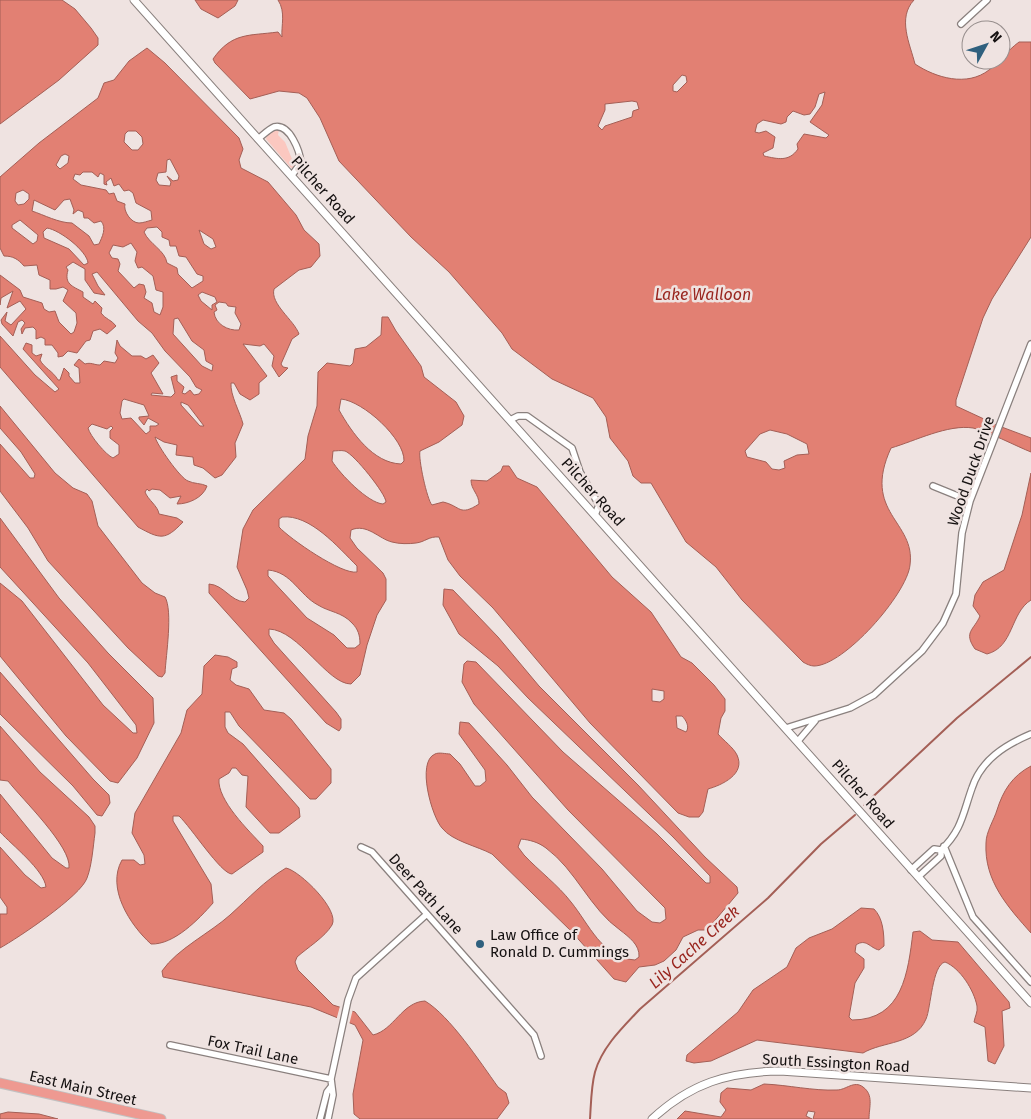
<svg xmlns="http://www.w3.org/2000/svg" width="1031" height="1119" font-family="'Fira Sans',sans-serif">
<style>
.green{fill:#fbc8c0}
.water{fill:#e28073;stroke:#a45f56;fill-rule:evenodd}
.pier{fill:#efe3e1}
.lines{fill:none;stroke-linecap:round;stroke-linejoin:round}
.stream{stroke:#a45f56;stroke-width:2}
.minor-casing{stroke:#8a807e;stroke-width:8}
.tertiary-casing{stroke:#8a807e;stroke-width:9}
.primary-casing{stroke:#c2c1c1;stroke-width:11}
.minor{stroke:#fff;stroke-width:5.5}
.tertiary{stroke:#fff;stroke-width:7}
.primary{stroke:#ee9991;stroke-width:9}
.poi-dot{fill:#2f607e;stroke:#efe3e1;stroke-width:2}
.labels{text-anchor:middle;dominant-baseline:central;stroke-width:5;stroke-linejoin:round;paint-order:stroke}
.street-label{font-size:15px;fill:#151111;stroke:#efe3e1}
.poi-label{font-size:15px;fill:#151111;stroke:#efe3e1;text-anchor:start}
.water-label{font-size:16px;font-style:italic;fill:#99251e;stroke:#efe3e1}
</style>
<rect width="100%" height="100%" fill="#efe3e1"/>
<path class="green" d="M279,129L278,135L285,142L292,159L298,158L296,167L291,168L266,139L267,134Z"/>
<path class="water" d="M0,0H62L75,9L91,28L98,38V45L59,80L0,124Z
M195,0H238L235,6L218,18L201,9Z
M278,0H914C897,18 910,44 915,64C936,78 967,87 989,70C1000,61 1007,51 1019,42H1031V237L992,299L983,318L956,400V406L999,426L1031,438V452C1018,447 985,430 973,428C948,424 915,441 891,448C861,513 916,521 910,565C907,594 844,666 814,666C811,666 806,664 803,662L742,600L716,567L686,542L651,483H641L633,476L628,461L610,438L606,417L593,398L552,379L512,349L502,333L449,272L411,237L339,161L320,118L307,98L299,93L279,91L250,99L215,63L213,59C232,32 249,36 278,32L282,37C281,26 286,12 278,0ZM682,75L686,76L687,82L677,92L673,91V85ZM825,92L822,105L810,122L829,135L826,138L804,134L797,144L798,149C789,162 778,159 764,156L763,153L773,148L775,137L766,131L759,133L755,132L757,124L763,120L781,124L786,122L787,117L793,111L804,115L810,114L815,107L819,94ZM632,101L637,102L639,109L633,111L632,117L605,126L602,130L598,126L605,110V104ZM770,430L787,434L807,444L809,454L797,455L784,461L785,468L779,470L772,469L766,462L747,457L745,451L760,434Z
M147,48L165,63L239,138L243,149L239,160L241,168L268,182L296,215L304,230L319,244L320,256L311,267L299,270L274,289C270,304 294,320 299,334L292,339L281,364L283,367L288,368L279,377L272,366L274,356L264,344L260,346L243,344L267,376L259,383V394L250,400L240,394L234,383H231C230,395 240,412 243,424L235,443L236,457L222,475L215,478L203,468L194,465L193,457L176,455L177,445L164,442L155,437C157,445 180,478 188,481C194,484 201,483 207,486C203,498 188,504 177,504L181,496L170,498L160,490L152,489L149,491L147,489L145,492C148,500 158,506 159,514L177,518L183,522C165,541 160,539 138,527L0,367V336L35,375L55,392L59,389L23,349L26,343L32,345V353L36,356L42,354L40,360C44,368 53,371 58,380H60L64,368L69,373V376L75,383H80L79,368L74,365L79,359L85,364C91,362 94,365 100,365L104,361L115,363L118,358L115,353L117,340L120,346L132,356H141L146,359L153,355L159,363L151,373L163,394L152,393L151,395L171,397L175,393L171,377L177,375V381L184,387L182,393L185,394L190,390L194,395L199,394L202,390L196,387L190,377L165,351L152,333L138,321L97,272L92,274L98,286L105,295L94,293L85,280V269L73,262L66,267L68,270C64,284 72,286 83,292V297L93,304L95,301L102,308L101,313C105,319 112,320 116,326L107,334L100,329L93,331L90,340L86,341L77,353L68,351L63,356L58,357V353L52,345H45V339L41,337L36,339V330L33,327L25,328L22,334L21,329L25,323L22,320L18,322L13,336L2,324L1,320L7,312L5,321L11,325L26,309L20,301L7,308L13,291L1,298L0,305V275L20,290L23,297L42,303L44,309L49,312L55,311L59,322L71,334L74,332L77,323L76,313L63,301L68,290L63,287L56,289H50V280L39,275L37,265L24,266C18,259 13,256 4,256L0,248V177L39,143L98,98L104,83L114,80L129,61ZM128,131H136L142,137L143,144L138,150H132L124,142L125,134ZM65,154L69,156L68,163L60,169L56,165L61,156ZM170,159L179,176L178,180L173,181L167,176L171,182L170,186L159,185L156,180L158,173L166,172L167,160ZM83,172H92L98,177L100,173L104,175V184L107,185L106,182L111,178L114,186L119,184L124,191L129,190L133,193L136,203L151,211L152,220C148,221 143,223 139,223C131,223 123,211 125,204L117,201L114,193L109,194L106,190L81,185L73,179L75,174L80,175ZM23,190L29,194V199L24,204L18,205L15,201L16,193ZM70,199L74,210L73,214L78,210L83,212L84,218H88L94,223L101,221C107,228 102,237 99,244L94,245L89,236L72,223C59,223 44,215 32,211L34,200L55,210L64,200ZM20,220L38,235L37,241L33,244L12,228V225ZM157,227L162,232V237L169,240L170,246H176L179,256L186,257L197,274L203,276V281L192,288L178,274L177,268L167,263C165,250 149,244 144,232L147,228ZM47,228C60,230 87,251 88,263L84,265L69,249L44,238L43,232ZM199,230L213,239L216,247L211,249L204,244ZM131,243L137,252L135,261L138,268L142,267L153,276L156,290L163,292V307L160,315L154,312L152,303L144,298L146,292L144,285L139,284L134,288L118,271L120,264L118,259L112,258L109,253L113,245L123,247ZM202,292L215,297L217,302L212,305V310L201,301L198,295ZM219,302L226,303L228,306L236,307L235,313L241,324L239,330C228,331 215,324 214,312L217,310L215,305ZM178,318L192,341L204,350L206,361L213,365L212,371L202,366L173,334L174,319ZM124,399L144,405L149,416L139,417V419L144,425L148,418L159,424L156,426H150V431L146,434L131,418L122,419L120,413L122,401ZM181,402L188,405L204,426H200L181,405ZM92,424L107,429L111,426L113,428L110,431V438L119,445V454L113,458C106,455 90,436 88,428Z
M382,317H388L396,331L421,366L424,377L456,402L464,416L462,425L439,442L420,451C418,458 427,500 432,505L443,502C461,506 459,517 479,504C479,494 471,490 471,480L487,481L501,471L503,466H509L517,478L537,487L612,577L651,612L681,657L692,663L714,685L725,699V711L721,718L718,734C724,741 733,747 737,755C746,774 722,785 708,789L703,812L699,817H689L678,813L590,723L493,608L460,576L448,560L439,537C429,536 425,542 416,543C409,544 399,544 392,542C379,539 367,523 351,530L350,538L357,548L383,573L386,579V600L377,615L367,645L360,675L351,684C327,684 299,630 269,629V635L274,643L336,712L341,719V728L339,731L326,723L209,593V584C224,585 230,601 245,602L249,598L247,590L237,567L243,529L253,510L305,459L308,436L317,406L318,372L327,363L350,366L353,363L355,349L366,347L381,335ZM341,399C363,401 405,439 404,461L401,464C373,463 352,433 339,410ZM333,451C336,451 341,450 345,451C354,454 386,494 386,502L383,504C368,503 340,474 332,461ZM282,517C310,514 338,547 357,566V572C342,575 290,539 279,527V519ZM268,570C292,572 299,595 318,605C329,612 342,612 352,623C358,629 360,635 360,644L355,648H347L334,635L307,618L268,576ZM652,689L664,691V699L660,702L652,701ZM676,716H682C686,720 690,727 686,732L677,728Z
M0,406L55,473L73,488L87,494L92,501L98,526L142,583L155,593L165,597C173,611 166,655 165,673L162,677L158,676L128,648L48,561L28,528L0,491V444L30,478H34L35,474L21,452L0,428Z
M1031,473V600C1010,613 1014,647 987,654L975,649C963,632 974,630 980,616L973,606L975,595L983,582L1004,570L1022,515Z
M0,518L59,598L108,653L153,698L154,723L137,758L118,783L110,781L66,736L0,656V583L22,601L103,705L133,733H137L136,725L88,663L0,567Z
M444,589L453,590L498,637L539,686L638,785L705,857L737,887L738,893L707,930H698L683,937L676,950L664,961L655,965L639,967L626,982L614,979L571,931L492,854C477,846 452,841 442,828C432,817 416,762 435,754C439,752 446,754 450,754L460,764L475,786H480L486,781L485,770L459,734L460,722L469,723L507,765L532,797L602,869L637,911L652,922L660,923L666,919L665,908L568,810L474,704L462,682L464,664L467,661L476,662L563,752L657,834L706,883H710V876L673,837L528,698L498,666L459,634L443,605ZM521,839C530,840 538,842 546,848C576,870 590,909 620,930C629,937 640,945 639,957L635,960C602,958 589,924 571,902C558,885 539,871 524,855L518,847Z
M215,655L228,657L237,662V667L232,669L230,680L236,685L249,689L264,710L284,713L291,719L331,769V783L316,799H310L239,726L230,712H225V727L228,733L243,744L299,808L300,817L279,833H270L246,807L248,776L242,775L236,768H232L229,773L219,779C217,800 249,831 263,846V852L232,874C221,874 191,827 179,816H173V821L211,884L213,903C199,919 174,945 151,944C130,925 106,888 122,860H134L140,865L145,864L144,855L132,833L135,813L181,733L187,710L202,694L204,666Z
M0,672L93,779L109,795L110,803L102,816L97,815L73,786L0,714Z
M0,726L40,772L89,817L95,826V833C93,847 92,865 87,878C81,896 18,938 0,948V914H7V907L0,897V847L25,875L41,888L46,887C44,870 12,845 0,832V794L52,858L66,868H69C72,847 22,799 8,781L0,780Z
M1031,766V933C1008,907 984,881 986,843C986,832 994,820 997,810C1003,791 1012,776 1031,766Z
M286,868C300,871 340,910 332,925C325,937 307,948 297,957L295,962L298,970L333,1005L355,1012L373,1035C394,1030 402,1002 425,1001C450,1016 480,1062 498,1087L506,1093L509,1103L497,1119H360L354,1114L353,1094L363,1040L355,1025L311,1007L163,977L162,971C177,949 210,933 230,915C249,898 264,881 286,868Z
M861,908L874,909C883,918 884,933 884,946L879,950C870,948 866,938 856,945L855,952L864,959V968L855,983L849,1017L852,1020C903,1020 908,972 913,932L920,931L932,940L958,942L1009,1002L1010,1008L1002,1011L1004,1046L995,1064L988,1061L985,1027L974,1022C975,1016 978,1012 977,1006C974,990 960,968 945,962C932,965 931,1008 926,1019C915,1045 883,1041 863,1053L757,1040L711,1061L694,1063L686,1061L687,1055L738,1012L753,990L787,967L796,948L809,938L832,929Z
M764,1084C788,1085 813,1091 837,1090C846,1090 854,1080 863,1087C874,1095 869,1107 869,1119H813L815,1112L808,1111L806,1116L812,1119H677L685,1111L721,1117L726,1110L720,1102L721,1093L727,1088L751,1090Z
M8,1112L39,1114L58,1119H0V1114Z"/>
<path class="pier" d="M340,1006L353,1009L349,1025L336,1021Z"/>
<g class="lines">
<path class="stream" d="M864,805L957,718L1031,657
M590,1119C591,1104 591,1087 595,1072C602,1047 623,1027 640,1009L768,898L821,844L855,815"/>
<defs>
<path id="minor" d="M961,24L987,0
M258,139C263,135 269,129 274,127C290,123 300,152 301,163L292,175
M510,420L518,416H527L572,448L580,472L599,505L595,515
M933,486L970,501
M786,728L850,708L874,695L922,651L943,623L956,594L962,533L970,501L1031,344
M798,741L815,721
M944,846L973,917L1031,982
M361,847L372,852L534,1035L541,1056
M911,870L934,849L941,850C962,830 963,813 972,788C981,760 1005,745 1031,734
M918,877L941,856V850
M170,1045L331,1079
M320,1119L327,1092L331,1087
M328,1119L333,1095L331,1079L348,1000L356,978L427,914"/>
<path id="tertiary" d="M134,0L1031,1003
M652,1119C691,1083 728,1072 780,1071L1031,1088"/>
<path id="primary" d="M0,1083L161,1119"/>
</defs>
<use href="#minor" class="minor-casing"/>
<use href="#tertiary" class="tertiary-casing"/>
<use href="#primary" class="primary-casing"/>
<use href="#minor" class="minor"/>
<use href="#tertiary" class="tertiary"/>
<use href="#primary" class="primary"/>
</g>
<circle class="poi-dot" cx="480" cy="944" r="5"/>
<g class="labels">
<g class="street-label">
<text transform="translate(323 190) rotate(48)">Pilcher Road</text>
<text transform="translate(971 471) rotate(-71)">Wood Duck Drive</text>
<text transform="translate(593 492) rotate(48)">Pilcher Road</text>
<text transform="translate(863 794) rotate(49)">Pilcher Road</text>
<text transform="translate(426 894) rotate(48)">Deer Path Lane</text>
<text transform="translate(253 1050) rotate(12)">Fox Trail Lane</text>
<text transform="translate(836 1063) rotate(3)">South Essington Road</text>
<text transform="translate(83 1088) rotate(13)">East Main Street</text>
</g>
<g class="poi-label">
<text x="490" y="935">Law Office of<tspan x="490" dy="17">Ronald D. Cummings</tspan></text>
</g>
<g class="water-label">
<text x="703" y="294">Lake Walloon</text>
<text transform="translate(694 947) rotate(-42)">Lily Cache Creek</text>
</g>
</g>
<g transform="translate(986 45) rotate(50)"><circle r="24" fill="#efe3e1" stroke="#988f8e"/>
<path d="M0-4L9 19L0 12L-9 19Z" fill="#2f607e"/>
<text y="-8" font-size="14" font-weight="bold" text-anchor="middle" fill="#151111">N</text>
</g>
</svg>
